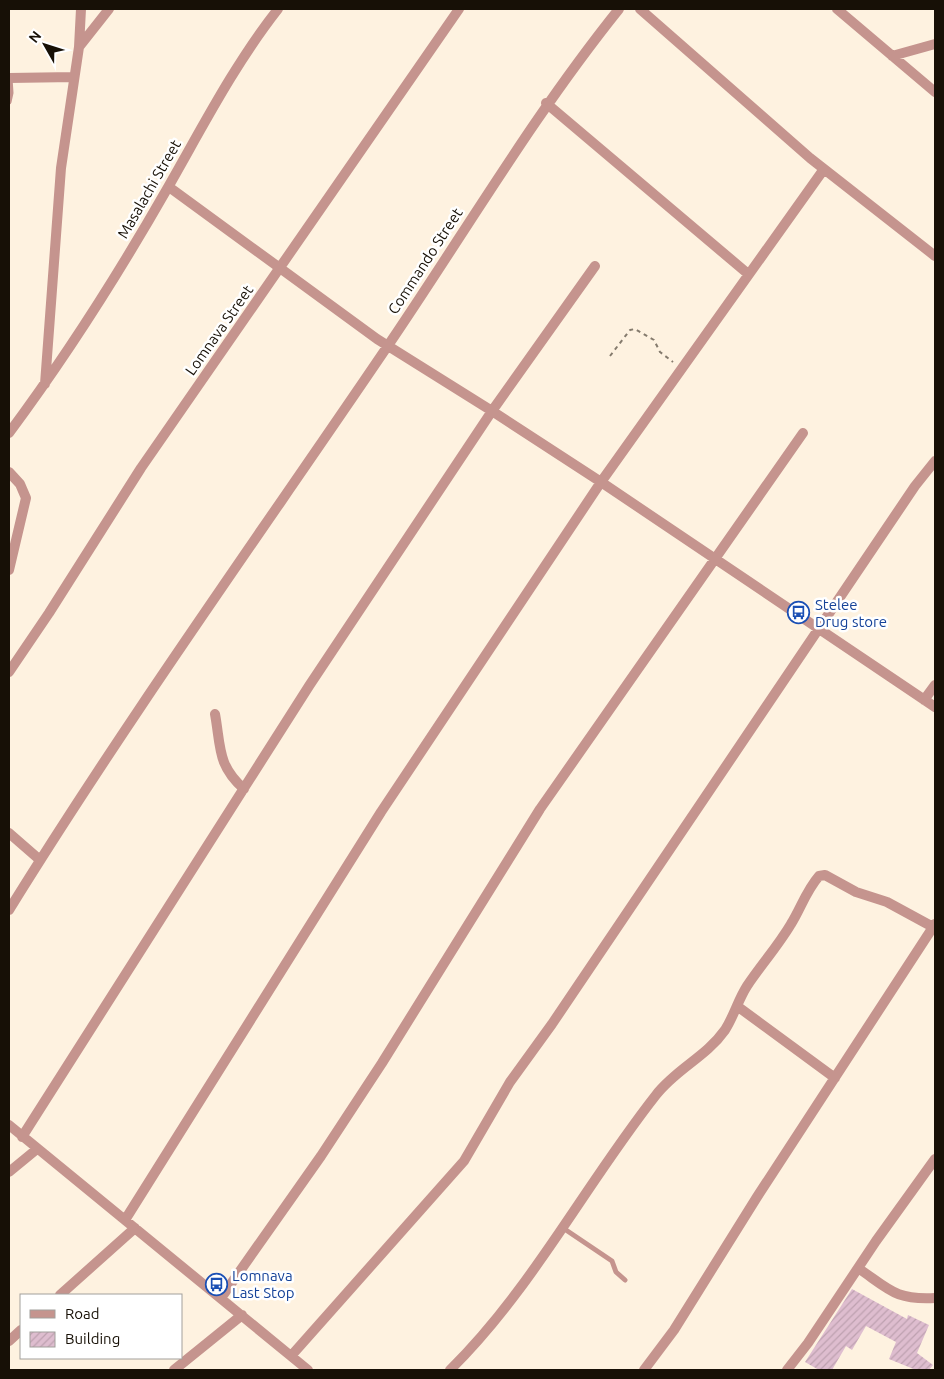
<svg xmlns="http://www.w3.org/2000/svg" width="944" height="1379" font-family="Ubuntu,sans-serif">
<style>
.building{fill:url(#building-hatch)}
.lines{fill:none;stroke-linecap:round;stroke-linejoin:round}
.path{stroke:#857b6d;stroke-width:2;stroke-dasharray:4 4;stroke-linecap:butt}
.service{stroke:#c5948e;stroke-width:5}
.minor{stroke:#c5948e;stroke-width:10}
.labels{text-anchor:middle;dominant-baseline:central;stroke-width:5;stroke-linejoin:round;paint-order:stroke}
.street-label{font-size:15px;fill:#171006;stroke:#fff}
.transit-label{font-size:15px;fill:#164399;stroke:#fff;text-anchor:start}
</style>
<defs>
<pattern id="building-hatch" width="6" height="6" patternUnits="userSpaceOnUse" patternTransform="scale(1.25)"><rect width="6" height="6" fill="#debdcf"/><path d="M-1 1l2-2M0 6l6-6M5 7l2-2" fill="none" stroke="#bea1b0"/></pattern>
</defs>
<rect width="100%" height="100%" fill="#fef2e0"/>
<path class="building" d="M852,1289L907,1319L908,1315L929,1325L917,1353L933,1365L929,1370H916L889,1359L896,1342L866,1326L852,1350L846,1346L832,1370H819L805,1362Z"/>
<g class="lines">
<path class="path" d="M610,356L630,330L635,329L654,340L660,352L673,362"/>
<path class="service" d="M9,102L11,93L10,78
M563,1228L612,1261L616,1272L625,1280"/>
<path class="minor" d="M640,9L810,158L935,256
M837,9L935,92
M79,47L109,9
M892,56L935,44
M9,78L74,77
M546,103L747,273
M169,187L377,339L492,411L601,482L935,707
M45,384L61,168L79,47L81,9
M9,433C67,355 119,273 167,189C202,128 234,65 278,9
M9,472L20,484L26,498L9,570
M9,672L49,613L141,468L459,9
M924,700L935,685
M215,714C221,747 217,765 244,789
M9,833L40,860
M9,910C128,718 260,534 387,347C464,234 533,116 619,9
M737,1006L835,1078
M9,1125L308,1370
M22,1137L309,686L492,411L595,266
M9,1172L37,1149
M125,1220L381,812L601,482L824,169
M858,1268C890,1290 895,1300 935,1298
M60,1295L135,1228
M221,1298L321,1156L382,1063L540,809L803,433
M9,1341L21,1330
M291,1356L464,1161L510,1082L552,1024L915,486L935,461
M174,1370L242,1315
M450,1370C532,1289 585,1185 656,1095C676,1069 706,1057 725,1030C734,1016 738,1000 747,986C761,965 778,946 791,924C801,908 806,891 819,876L825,875L856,892L887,902L933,927
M644,1370L674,1330L757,1197L935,924
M787,1370L808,1343L876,1241L935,1159"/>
</g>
<defs>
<symbol id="bus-ring" viewBox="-11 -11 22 22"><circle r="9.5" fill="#fff" stroke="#1a4fb4" stroke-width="1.5"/><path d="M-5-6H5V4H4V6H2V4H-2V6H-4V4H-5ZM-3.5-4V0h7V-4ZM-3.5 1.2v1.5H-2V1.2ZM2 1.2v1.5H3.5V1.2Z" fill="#1a4fb4"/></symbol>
</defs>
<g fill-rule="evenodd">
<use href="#bus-ring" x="786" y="600" width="25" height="25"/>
<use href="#bus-ring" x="204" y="1272" width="25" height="25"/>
</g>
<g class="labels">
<g class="street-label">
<text transform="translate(149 189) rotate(-60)">Masalachi Street</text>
<text transform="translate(425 261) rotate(-57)">Commando Street</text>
<text transform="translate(219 330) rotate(-55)">Lomnava Street</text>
</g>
<g class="transit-label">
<text x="815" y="604">Stelee<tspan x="815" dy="17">Drug store</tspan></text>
<text x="232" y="1275">Lomnava<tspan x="232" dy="17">Last Stop</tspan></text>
</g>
</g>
<rect width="944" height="1379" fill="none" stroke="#171006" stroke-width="20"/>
<rect x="20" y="1294" width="162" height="65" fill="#ffffff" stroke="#a29f9b"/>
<rect x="30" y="1310" width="25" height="8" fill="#c5948e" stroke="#a29f9b"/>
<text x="65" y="1319" font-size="15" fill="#171006">Road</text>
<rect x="30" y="1332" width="25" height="15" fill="url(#building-hatch)" stroke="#a29f9b"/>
<text x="65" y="1344" font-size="15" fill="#171006">Building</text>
<g transform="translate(45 45) rotate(309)" stroke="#ffffff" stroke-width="4" paint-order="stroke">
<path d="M0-4L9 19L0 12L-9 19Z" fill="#171006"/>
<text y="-8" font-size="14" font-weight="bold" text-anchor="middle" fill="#171006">N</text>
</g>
</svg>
